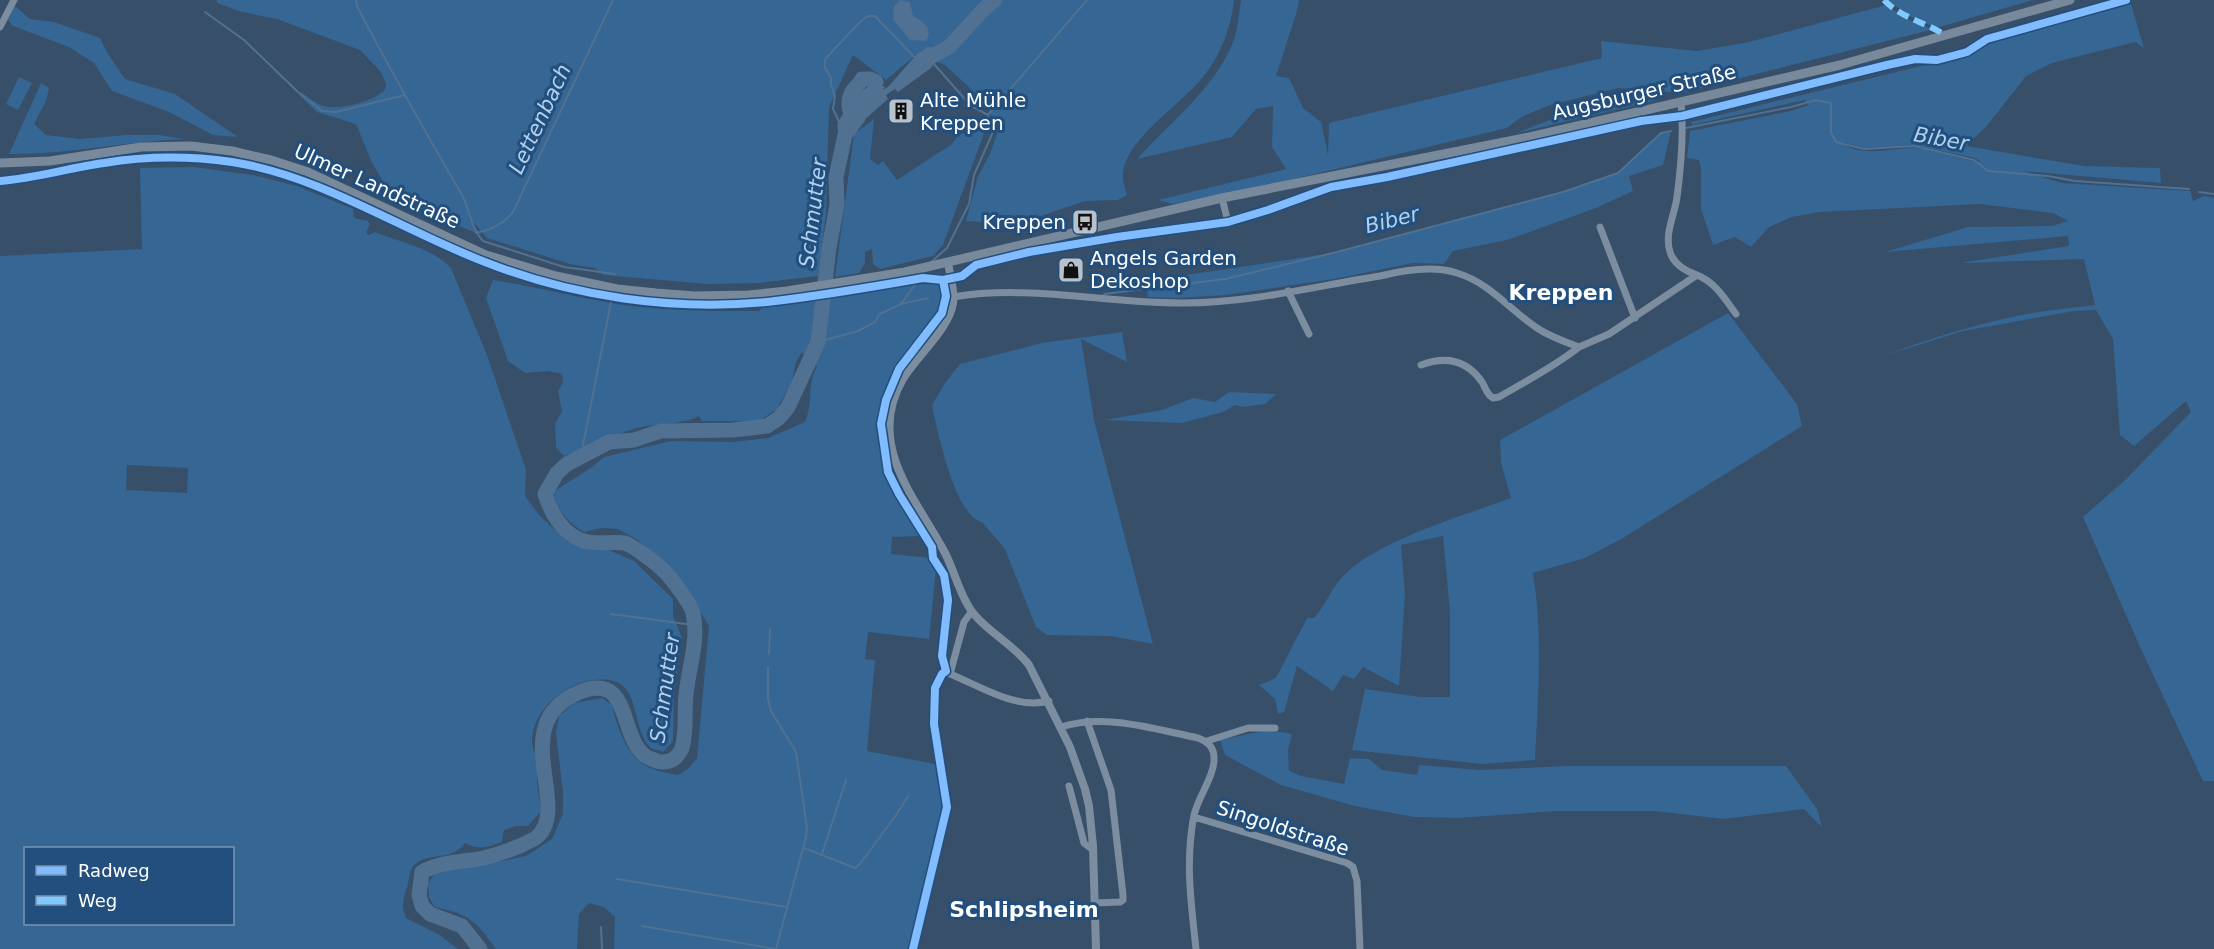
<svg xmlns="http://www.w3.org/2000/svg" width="2214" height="949" font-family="'DejaVu Sans',sans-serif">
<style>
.green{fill:#356694;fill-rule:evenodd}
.water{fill:#507191}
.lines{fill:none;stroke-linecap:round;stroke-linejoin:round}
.stream{stroke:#507191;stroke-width:2}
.river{stroke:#507191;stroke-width:15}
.minor{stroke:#7c8d9f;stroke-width:7}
.tertiary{stroke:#7c8d9f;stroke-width:8}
.secondary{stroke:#78899b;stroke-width:9}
.quiet{stroke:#80caff;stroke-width:6;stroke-dasharray:12 6;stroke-linecap:butt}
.cycleway-casing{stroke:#224f7d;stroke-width:11}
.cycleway{stroke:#80bcff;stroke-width:8}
.labels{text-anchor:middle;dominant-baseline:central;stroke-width:6;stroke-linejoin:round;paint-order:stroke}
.street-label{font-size:20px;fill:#fff;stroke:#224f7d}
.poi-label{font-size:20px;fill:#fff;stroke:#224f7d;text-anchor:start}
.water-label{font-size:21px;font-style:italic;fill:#b1d1ee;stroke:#224f7d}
.quarter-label{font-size:22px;font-weight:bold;fill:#fff;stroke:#224f7d}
</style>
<rect width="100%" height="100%" fill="#374f68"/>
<path class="green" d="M217,0H1234C1231,28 1221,55 1203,77C1182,104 1128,137 1123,172C1122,179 1125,188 1127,195L1118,200L1085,201L1032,219L978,222L966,221L978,176L990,154L998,131L986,103L945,65L917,54L886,80L853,55L829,107L826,214L818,276L758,283L708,284L603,275L595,268L570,264L487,238L473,222L476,233L393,198L372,163L356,124L317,112L299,95L302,93C308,97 315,103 323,106C339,110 376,102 386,88V84L381,72L360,50L277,19L242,12L217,3Z
M1241,0H1299L1297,11L1276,76L1289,78L1303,108L1321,122L1328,155L1329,123L1602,58L1601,41L1697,51L1749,42L1886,5L1911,21L1934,29L1682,93L1618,88L1550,105L1521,117L1507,128L1269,185L1173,204L1158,200L1286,169L1272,147L1273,106L1256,109L1232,137L1137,159C1171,121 1218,86 1235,37C1238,25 1239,12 1241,0Z
M1887,0H2033L1936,28L1913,18Z
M2131,4L2144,48L2135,42L2052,63L2026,76L1986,127L1966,146L2084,166L2160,168L2161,183L2023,171L2061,183L2190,191L2193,201L2204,196L2214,198V781H2203L2140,647L2083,517L2125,480L2191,412L2186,401L2134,446L2120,435L2113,339L2096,310L2074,311L1963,331L1883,356C1930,338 1977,324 2026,314C2048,310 2072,308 2095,305L2084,259L1960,263L2069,246L2068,236L1885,252L1968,227L2052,226L2068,221L2053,213L1980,204L1819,212L1792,217L1769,227L1751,247L1735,237L1713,245L1701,209V168L1699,160L1687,158L1690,131L1791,111L1809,105L1805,100L1692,125L1691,122L1921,66L1941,64L1967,56L1984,46L2030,29ZM1842,142L1865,148L1915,145L1975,158L1981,162C1960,160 1938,150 1916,148C1894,147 1860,159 1842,142Z
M15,6L30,19L54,22L100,38L108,54L125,79L175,94L238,137L213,135L169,112L112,91L94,63L69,47L13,26L8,20Z
M19,77L32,83L18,110L6,104Z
M41,83L49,88L46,101L34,124L46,135L80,139L126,135H159L185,139C126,141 68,155 9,154Z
M1646,97L1658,100L1516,133C1558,117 1601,100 1646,97Z
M874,119L870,159L878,165L883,161L897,180L952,144L958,135L986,128L943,245L933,256L880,269L873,264L872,249L865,252V263L859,273L835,277L854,134Z
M1671,131L1663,165L1629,176L1633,191L1596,208L1507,240L1453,251L1444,264L1413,263L1334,279L1226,295L1178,298L1148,297L1146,281L1333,253L1563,192L1618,173L1661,133Z
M194,167L253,175L297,186L353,209L354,218L368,221L370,224L366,233L369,235L375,232C401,243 431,247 451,268L487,355L526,470L525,496L540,516L568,542L609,550L634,561L673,599V616L682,638L674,693L673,741L663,752C660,750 653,750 650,747C633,731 639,687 614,681C579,672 531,704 532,743C533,749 536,755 537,760C538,768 537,776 537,783C538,793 540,802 541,811L528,826H516L504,830L502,842C488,847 479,851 465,843C452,863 424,850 412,868C409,873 409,881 407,887C403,899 401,906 406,918L438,934L458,949H0V256L142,249L140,168ZM127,465L188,468L187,493L126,490ZM26,848H232V924H26Z
M493,280C537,287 579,298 623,305C669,311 714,311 760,311L762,306L887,287L938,283L944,291L940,312L893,372L883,397L878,423V441L887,478L922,536L892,537L891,554L930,558L936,569L929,639L868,632L865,659L875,660L867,751L940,765L947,807L913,949H614L615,917L604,907L589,903L579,914L577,949H496C475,920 470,915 435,907L429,898L428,883L436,872L453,867L478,866L526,856L552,839L563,814V792L556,734L559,716L574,703L602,698L612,705C617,726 626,755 646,766C655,771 668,773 678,775L689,768L697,758L709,626L679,579L638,540L618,529L601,528L584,532C567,522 558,511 553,492L592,467L604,457L671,441L732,442L768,438L805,422C814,402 806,387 817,366L802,352L796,362L792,381L777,409L759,421H702L699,416C679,426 656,422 634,429C611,436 587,447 564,456L556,448L555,424L562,411L558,391L563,383L562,374L548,371L525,373L508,361L486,298Z
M1728,313L1797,404L1802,426L1623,538L1585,558L1533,573C1543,635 1538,698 1535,760L1482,764L1352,750L1365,689L1420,697H1450V612L1443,536L1401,545L1405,594L1399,686L1363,667L1354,679L1343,675L1333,691L1297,666L1284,712L1278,714L1275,699L1259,685L1276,678L1307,618H1314C1326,605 1331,588 1343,576C1378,540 1462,516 1511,498L1501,463L1500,440Z
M1122,332L1127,362L1081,339L1094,420L1153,644L1111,636L1047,635L1036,627L1005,549L982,522C955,517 937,430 932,405L945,383L960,364L1042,343Z
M1229,392L1276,394L1265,404L1242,407L1235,405L1223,412L1182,423L1105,420L1162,410L1193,398L1215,402Z
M1268,730L1292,734L1288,750L1289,771L1301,776L1344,784L1350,758L1369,759L1382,770L1417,775L1419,765L1480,770L1567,766H1786L1817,809L1822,827L1804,809L1724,819L1655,811H1557L1458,818L1414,817L1355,806L1281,785L1225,755L1220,740Z"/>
<path class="water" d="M900,0L910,2L913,16C923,21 934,29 926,41L910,40L893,19L894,6Z
M928,47L944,49L931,68L898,92L895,89L886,95L888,99L854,129L850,136H842L838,133C838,130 837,125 838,123C842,112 865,85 876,82L885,87L882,90L888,87L917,54Z"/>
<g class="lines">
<path class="stream" d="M356,0L357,6C390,70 426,133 462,195C470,210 471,228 483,241L564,267L615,274
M205,12L244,40L298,92L322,111L336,112L405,95
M934,64L971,106L988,115
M840,124L833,109L835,96L831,85V78C827,70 822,68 826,58L859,23L868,16H875L915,58
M1686,128L1791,107L1816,100L1831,103V132L1836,142L1864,149L1915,146L1974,160L1988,171L2048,176L2075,181L2189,189
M2199,192L2214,194
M476,233C493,229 502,225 513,212L613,0
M930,263L947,248L969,204L974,175L993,132L988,115L1087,0
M1104,294L1225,279L1333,253L1563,192L1618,173L1661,133L1671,131
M901,304L924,272
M818,342L858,331L875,322L880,314L901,304L928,298
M586,453L583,445L611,302
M611,614L694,625
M769,654L770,629
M768,667V699L771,711L796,752L807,828L806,837L776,949
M804,848L855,868L860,864L896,815L908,796
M822,854L846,780
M617,879L787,907
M642,926L775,949
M601,927L602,949"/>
<path class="river" d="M927,59L949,47L984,9L995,0
M858,118L854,122C850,113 846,102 852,92C855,87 859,85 862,79H870L876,82
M480,949L462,926L430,914L422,906L419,895L422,872C440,862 459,862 479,859C494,856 508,851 522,845C527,842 534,840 538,836C571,805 505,722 580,692C631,672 619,734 644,755C647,758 653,759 656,761C662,763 668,762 674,759C676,757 681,751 682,748C687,732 684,711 686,694C689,666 699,641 693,613C691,604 672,579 665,572C659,565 632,545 625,543C612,541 596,545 584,541C563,535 551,513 545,494L557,473L567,464L609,442L634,440L661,431L733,430L767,426L779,418L788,407L818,342L829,248L837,205L836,177L845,135L856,120"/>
<path class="minor" d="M0,27L14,0
M1222,198L1228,222
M1600,227L1635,318
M1117,237L1228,222L1268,210L1331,187
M1697,275C1715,282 1725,299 1736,314
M1288,291L1309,334
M953,297C1030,284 1108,304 1185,303C1251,303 1316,286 1380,276C1404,270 1433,265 1457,273C1490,283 1510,310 1537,328C1549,336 1565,342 1579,347L1609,334L1697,275C1685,271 1674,265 1670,252C1664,234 1675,214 1677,197C1681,167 1684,132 1681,102
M1421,365C1445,356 1466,359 1482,382C1486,388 1486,394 1493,398L1499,397C1526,381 1554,367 1579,347
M972,611L964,622L950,674C980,686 1016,710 1049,701
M1087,721L1111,790L1123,895V900L1120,902L1094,903
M1061,727C1105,713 1154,729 1198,738C1208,742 1214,747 1214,758C1215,775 1198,797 1194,815C1185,862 1191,902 1196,949
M1207,741L1248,728H1275
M1069,786L1084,843L1093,850
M1194,817L1347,863L1353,867L1357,881L1360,949"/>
<path class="tertiary" d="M948,263C950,275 955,291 953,303C949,329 917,356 903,379C865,444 915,497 944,551C954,569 960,597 973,613C989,633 1014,645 1029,665L1070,747L1085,789L1089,806L1093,846L1096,949"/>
<path class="secondary" d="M0,163L50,161L141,147L191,146L232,151L271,160L308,172L486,255L556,276L617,289L656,293L695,296L749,295L787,291L905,272L1222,198L1534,136L1840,65L2070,0"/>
<path class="quiet" d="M1884,0C1901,18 1925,22 1945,35"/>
<defs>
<path id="cycleway" d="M0,181C35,178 69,168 104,163C146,156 190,156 232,162C322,176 401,230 485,262C573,297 673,311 767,302C819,296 872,287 923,278L943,280L962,276L976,265L1029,252L1117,237L1228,222L1268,210L1331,187L1387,177L1641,121L1682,116L1887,65L1915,59L1937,60L1956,55L1967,52L1987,39L2126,0
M913,949L947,807L934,724L935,688L942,674L946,671L942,656L948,600L944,575L933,558L932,547L899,494L888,472L881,424L886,400L899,369L942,313L946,296L943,280"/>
</defs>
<use href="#cycleway" class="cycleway-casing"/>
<use href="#cycleway" class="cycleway"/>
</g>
<defs>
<symbol id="building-square" viewBox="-11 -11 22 22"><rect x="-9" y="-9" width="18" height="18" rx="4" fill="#b9c1ca" stroke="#224f7d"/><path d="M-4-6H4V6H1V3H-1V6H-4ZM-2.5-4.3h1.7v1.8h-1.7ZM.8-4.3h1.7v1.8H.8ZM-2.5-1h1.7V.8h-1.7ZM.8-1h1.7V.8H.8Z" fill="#111"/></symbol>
<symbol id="bus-square" viewBox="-11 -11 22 22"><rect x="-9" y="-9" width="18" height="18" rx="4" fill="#b9c1ca" stroke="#224f7d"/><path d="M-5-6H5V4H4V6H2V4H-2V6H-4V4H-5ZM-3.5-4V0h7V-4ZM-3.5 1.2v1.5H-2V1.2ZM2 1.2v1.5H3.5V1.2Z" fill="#111"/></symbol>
<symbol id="shop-square" viewBox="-11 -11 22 22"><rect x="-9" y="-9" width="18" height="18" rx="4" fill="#b9c1ca" stroke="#224f7d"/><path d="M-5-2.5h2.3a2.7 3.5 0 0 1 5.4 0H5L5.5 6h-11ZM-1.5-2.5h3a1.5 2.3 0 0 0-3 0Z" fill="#111"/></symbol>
</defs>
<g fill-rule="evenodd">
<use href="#building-square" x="886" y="96" width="30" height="30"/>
<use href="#bus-square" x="1070" y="207" width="30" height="30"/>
<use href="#shop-square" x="1056" y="255" width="30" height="30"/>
</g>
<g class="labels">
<g class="street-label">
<text transform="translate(1644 92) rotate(-13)">Augsburger Straße</text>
<text transform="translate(377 186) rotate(24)">Ulmer Landstraße</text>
<text transform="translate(1283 828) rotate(18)">Singoldstraße</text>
</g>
<g class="poi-label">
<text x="920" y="100">Alte Mühle<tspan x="920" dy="23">Kreppen</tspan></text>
<text x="1066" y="222" text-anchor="end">Kreppen</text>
<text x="1090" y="258">Angels Garden<tspan x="1090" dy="23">Dekoshop</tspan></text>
</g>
<g class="water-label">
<text transform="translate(540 119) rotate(-65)">Lettenbach</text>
<text transform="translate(1941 139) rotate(10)">Biber</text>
<text transform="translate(813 213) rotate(-83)">Schmutter</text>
<text transform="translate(1392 220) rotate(-14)">Biber</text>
<text transform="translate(665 688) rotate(-82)">Schmutter</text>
</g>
<g class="quarter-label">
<text x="1561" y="292">Kreppen</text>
<text x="1024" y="909">Schlipsheim</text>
</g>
</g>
<rect x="24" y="847" width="210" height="78" fill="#224f7d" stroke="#7a95b1" stroke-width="1.5"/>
<rect x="36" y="866" width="30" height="9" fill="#80bcff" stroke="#7a95b1" stroke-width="1.5"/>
<text x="78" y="877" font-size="18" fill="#ffffff">Radweg</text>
<rect x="36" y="896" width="30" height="9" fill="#80caff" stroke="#7a95b1" stroke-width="1.5"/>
<text x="78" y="907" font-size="18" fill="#ffffff">Weg</text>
</svg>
